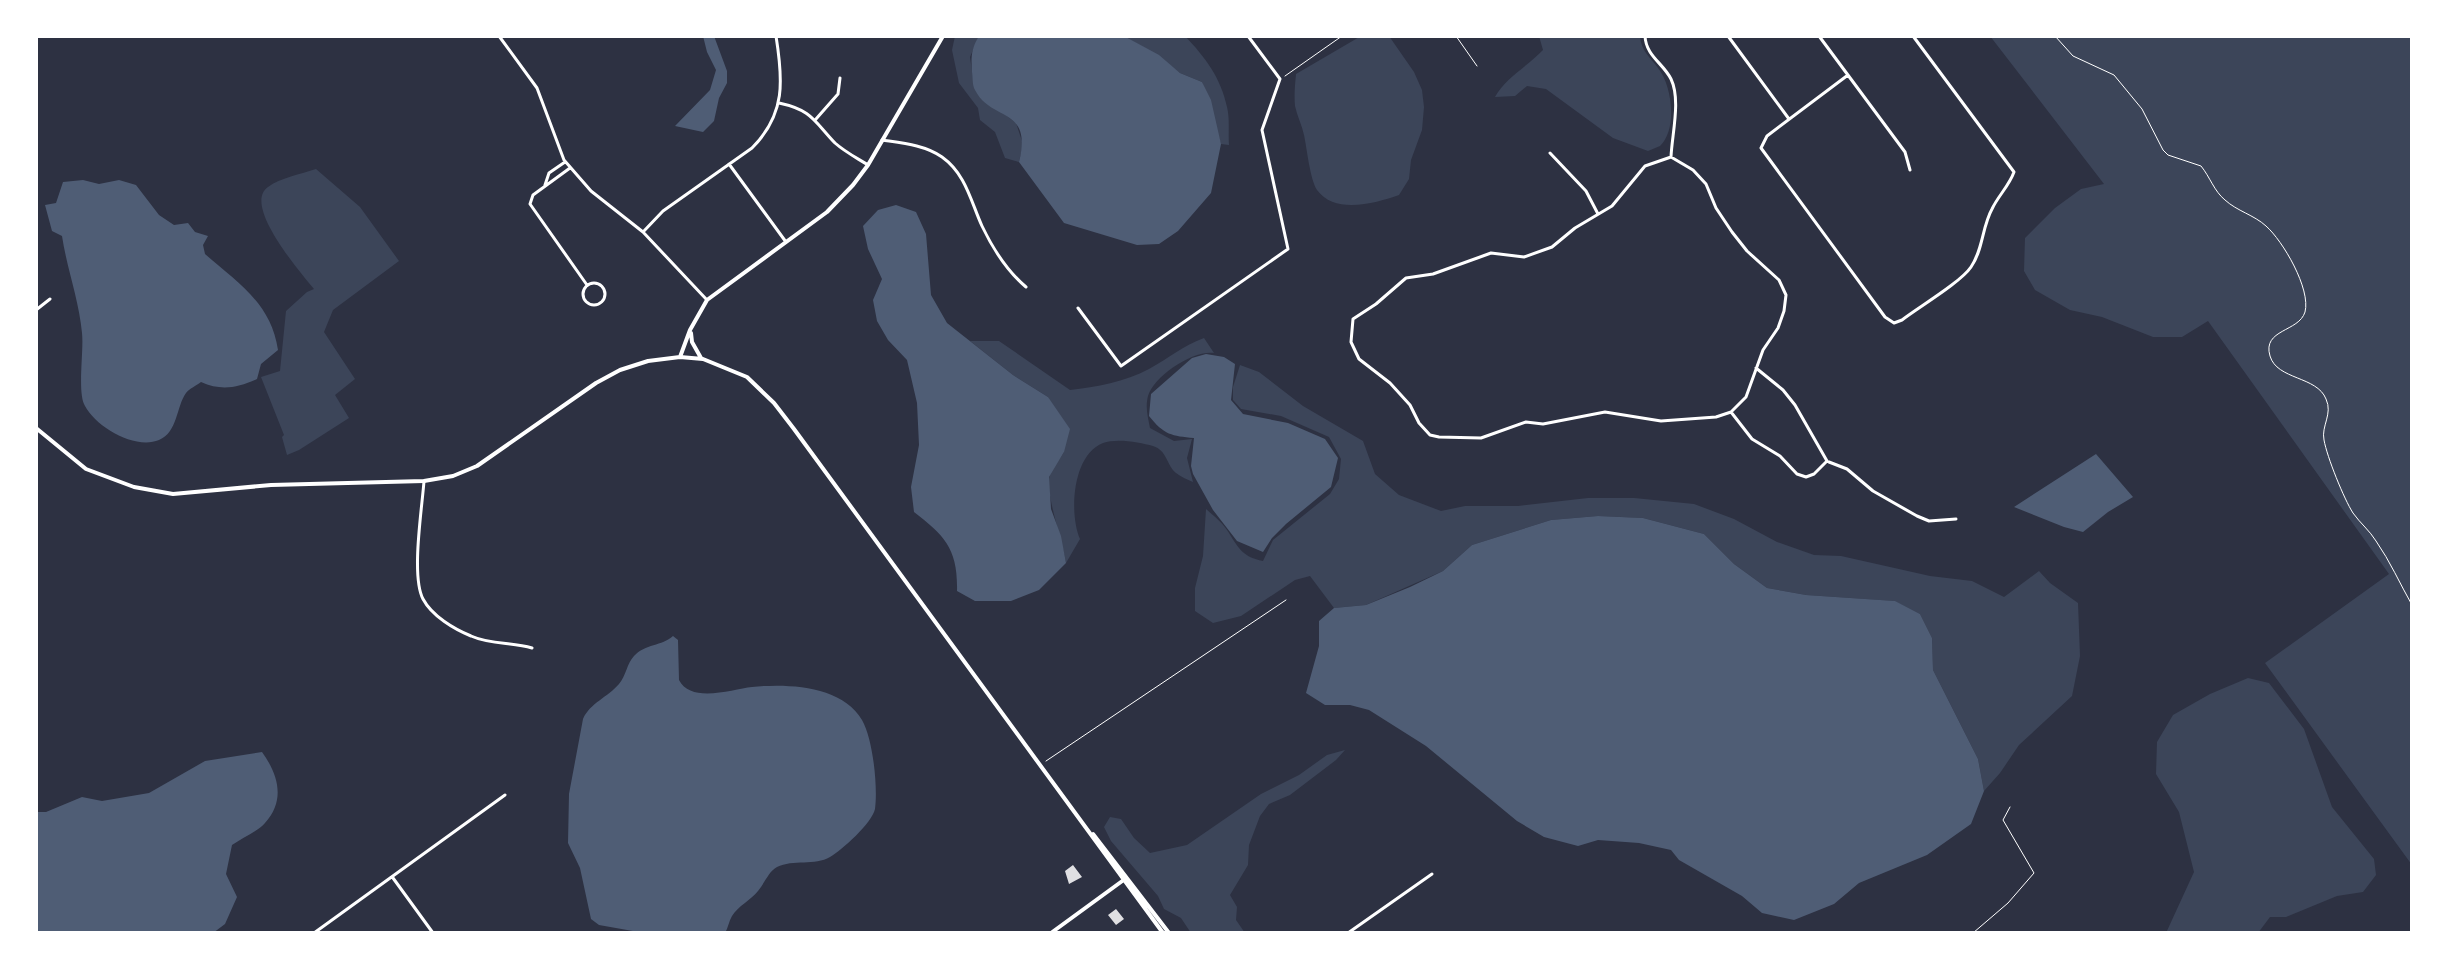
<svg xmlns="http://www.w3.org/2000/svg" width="2448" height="969" font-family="'Crimson Pro',serif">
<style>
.green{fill:#3c4559}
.water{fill:#4f5d75}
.building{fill:#e0e0e3}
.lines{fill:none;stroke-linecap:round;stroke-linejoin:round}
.path{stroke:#fff;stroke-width:1}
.minor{stroke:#fff;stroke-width:3}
.secondary{stroke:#fff;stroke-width:4}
</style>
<rect width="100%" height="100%" fill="#2d3142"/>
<path class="green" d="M955,36H979L970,57L972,71L1003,113L1016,123L1023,144L1019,162L1005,158L995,132L980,120L978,108L959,83L952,50Z
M1124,36H1185C1205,57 1221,78 1227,107C1230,119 1228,133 1229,145L1221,144L1202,82L1180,73L1157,55Z
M1361,36H1389L1414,72L1422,90L1424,107L1422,130L1411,160L1409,179L1399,195C1376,203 1335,215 1317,190C1310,179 1307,149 1304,135C1302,125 1297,116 1295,106C1294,95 1295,85 1296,74Z
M1539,36H1640C1641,51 1650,57 1658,68C1672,85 1678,129 1660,146C1656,148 1652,149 1648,151L1613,138L1546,89L1527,86L1515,96L1495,97C1505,78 1528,66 1543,50Z
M1990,36H2412V865L2265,663L2389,574L2208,321L2182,337H2153L2102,317L2070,310L2035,290L2024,271L2025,238L2055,208L2081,189L2104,184Z
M316,169L360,207L399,261L333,310L324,332L355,379L335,395L349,418L299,450L287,455L282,437L284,435L261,377L280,371L286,311L307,292L314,289C300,272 242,205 268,187C280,178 301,174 316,169Z
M1204,338L1214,353C1193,350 1154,376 1148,396C1145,408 1148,417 1150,428L1174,441L1192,439L1187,458L1193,482C1188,480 1181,477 1176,473C1167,466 1167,450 1153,446C1140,442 1116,438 1103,443C1072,455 1069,514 1080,539L1066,563C1063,542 1044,491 1050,474C1053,467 1060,459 1064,452L1048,397L1013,375L970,341H999L1070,390C1096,387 1125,382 1149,369C1169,358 1182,346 1204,338Z
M1240,365L1259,372L1303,406L1363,441L1375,474L1399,495L1441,511L1465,506H1518L1588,498H1634L1694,504L1734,519L1777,542L1814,555L1841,556L1930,576L1972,581L2004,597L2039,571L2050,583L2078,603L2080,656L2072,696L2019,745L2000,773L1984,791L1978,759L1933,670L1932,638L1920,614L1894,601L1806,595L1767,588L1734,564L1704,534L1643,518L1598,516L1551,520L1472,545L1443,571L1366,605L1334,608L1310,576L1295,580L1241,616L1213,623L1195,611V588L1203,556L1206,509C1214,516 1224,524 1229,533C1239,549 1243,557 1263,561L1273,540L1330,494L1339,479L1341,459L1329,437L1281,416L1241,409L1233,400V387Z
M2248,678L2269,683L2304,729L2332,807L2374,859L2376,875L2363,892L2337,896L2286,917H2270L2258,933H2166L2194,872L2179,812L2156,774L2157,742L2173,715L2210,694Z
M1345,750L1336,760L1290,795L1269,804L1260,816L1249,845L1248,865L1230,895L1237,907L1236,920L1245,933H1191L1181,918L1164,909L1158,896L1111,841L1104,827L1110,817L1121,819L1134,838L1150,853L1187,845L1261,794L1299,775L1327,755Z"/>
<path class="water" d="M703,36H714L727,71V83L719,98L714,121L703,132L675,126L710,90L716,70L707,52Z
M979,36H1124L1159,55L1180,73L1202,82L1211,100L1221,144L1211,193L1178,231L1159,244L1137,245L1064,223L1019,162C1033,106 991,122 975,90C972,85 973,77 972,72C971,58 971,49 979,36Z
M83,180L99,184L119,180L136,185L159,215L174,225L188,223L195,232L208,236L203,245L205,254C238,283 271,303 278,350L261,364L257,379C237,388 221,391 201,382C197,385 189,389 186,393C176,407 178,432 159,440C135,450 96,427 85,406C77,393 84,351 82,333C79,300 67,269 62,236L52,231L45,205L56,203L63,182Z
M896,205L916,212L926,234L931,295L947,323L1013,375L1048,397L1070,429L1064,452L1049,477L1051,509L1061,536L1066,563L1039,590L1011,601H975L957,591C958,549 945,536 914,512L911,487L919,445L917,403L907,360L888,340L877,321L873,300L882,279L868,249L863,226L878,210Z
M1206,354L1224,357L1235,364L1231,400L1243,414L1288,423L1325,439L1338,458L1331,487L1286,524L1272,538L1263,552L1237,541L1213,510L1193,474L1191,466L1194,438C1172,436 1164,435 1149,416L1151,394L1192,358Z
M2096,454L2133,497L2108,512L2083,532L2064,527L2014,507Z
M1598,516L1643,518L1704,534L1734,564L1767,588L1806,595L1895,601L1920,614L1932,638L1933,670L1978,759L1984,791L1971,824L1927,855L1859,883L1834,904L1794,920L1762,913L1742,896L1679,860L1671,850L1639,843L1598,840L1578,846L1544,837L1517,821L1426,746L1369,710L1350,705H1325L1306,693L1319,646V621L1334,608L1366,605L1410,587L1443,571L1472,545L1551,520Z
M673,636L678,640L679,680C691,704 733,689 752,687C788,683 843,686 862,720C873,739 878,787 875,809C872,823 842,850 830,857C815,866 793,859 777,867C769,871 764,884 758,891C751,900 738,906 732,916C729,921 728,928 725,933H644L599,925L591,919L580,868L568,843L569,794L583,719C590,703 608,697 619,684C626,676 627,663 634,656C645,644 662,646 673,636Z
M262,752C278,774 286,800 265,823C257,832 242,838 232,845L226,874L237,897L225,924L213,933H36V812H46L82,797L102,801L149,793L205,761Z"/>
<path class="building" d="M1073,865L1082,877L1069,884L1065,871Z
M1116,909L1124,919L1116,925L1108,915Z"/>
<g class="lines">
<path class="path" d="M1456,36L1477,66
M2055,36L2073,56L2114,75L2142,109L2163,150L2168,155L2201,166C2210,177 2214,191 2225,200C2237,211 2254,215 2266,226C2283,241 2311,289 2305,312C2299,332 2262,329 2270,356C2277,380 2317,376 2326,399C2333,414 2321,426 2324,440C2327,457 2344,499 2353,513C2360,523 2370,531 2376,541C2390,561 2400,584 2412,605
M1285,76L1342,36
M1046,761L1286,600
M1973,933L2008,903L2034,873L2003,820L2010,807
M2408,933L2412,930"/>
<path class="minor" d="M499,36L537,88L564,160L591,191L643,232L707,300
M1645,36C1646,56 1663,63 1671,79C1681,100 1672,134 1671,157
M1728,36L1789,119
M1819,36L1905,152L1910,170
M1848,75L1767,136L1761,148L1885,317L1894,323L1902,320C1919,307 1961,282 1971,267C1983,250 1982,227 1992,209C1998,196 2009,186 2014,172L1913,36
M779,103C812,110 814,121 835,143C845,152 857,158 868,165
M816,119L838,94L840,78
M882,140C902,143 925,145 942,157C966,174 971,202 982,226C993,249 1007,271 1026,287
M1550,153L1586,191L1598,214
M1671,157L1693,170L1706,184L1716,208L1732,232L1747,251L1779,280L1786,295L1784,311L1778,328L1763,350L1746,397L1731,412L1716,417L1661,421L1605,412L1543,424L1526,422L1481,438L1439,437L1430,435L1419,423L1410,405L1390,383L1359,359L1351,342L1353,319L1376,304L1406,278L1433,274L1491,253L1524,257L1552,247L1575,228L1612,206L1645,166Z
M729,164L786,242
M570,168L533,195L530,204L587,285
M545,185L549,173L565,162
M643,232L663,211L752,148C786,114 783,80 776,36
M583 294a11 11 0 1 1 22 0a11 11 0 1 1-22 0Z
M1078,308L1121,366L1288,249L1262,130L1280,79L1248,36
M36,310L50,299
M1731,412L1752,439L1780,456L1797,474L1806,477L1814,474L1827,461L1795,405L1783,390L1756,368
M1829,462L1847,469L1873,491L1917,516L1929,521L1956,519
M424,481C422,509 411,576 423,599C432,616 454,629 471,636C491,645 512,642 532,648
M393,878L433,933
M314,933L505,795
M1348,933L1432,874"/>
<path class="secondary" d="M691,333L692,342L701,358
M680,357L690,330L707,300L827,212L853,185L868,165L943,36
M36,428L86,469L134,487L173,494L271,485L424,481L453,476L477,466L596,383L620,370L648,361L680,357L703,359L747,377L774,403L794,429L1163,933
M1093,834L1169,933
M1051,933L1125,879"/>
</g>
<rect width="2448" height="969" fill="none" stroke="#ffffff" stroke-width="76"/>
</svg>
